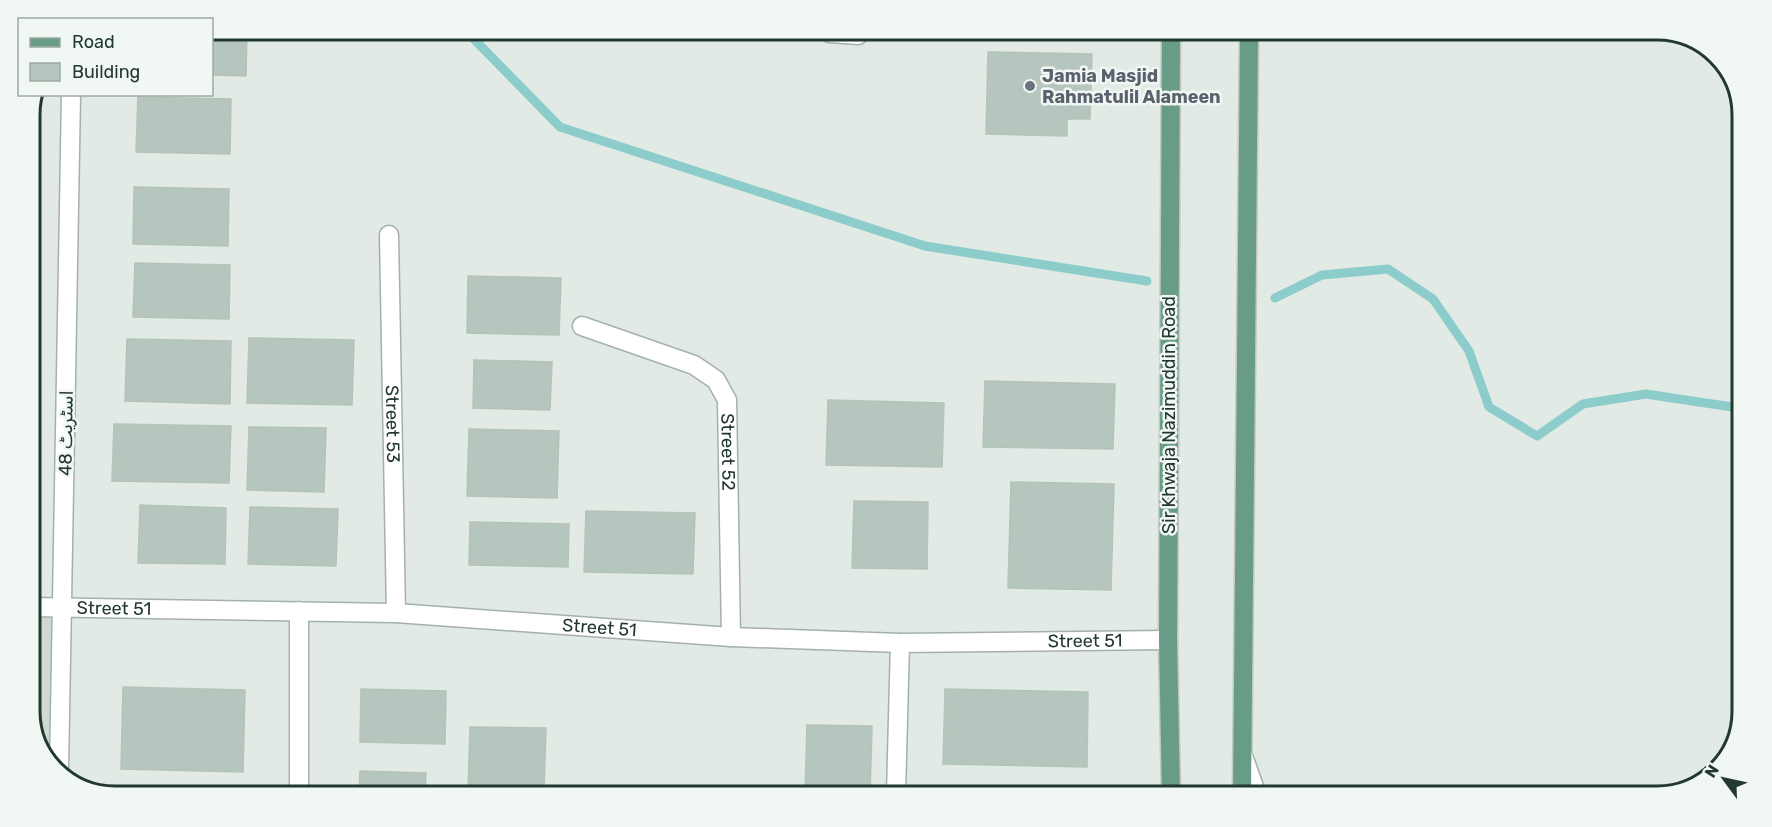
<svg xmlns="http://www.w3.org/2000/svg" width="1772" height="827" font-family="Rubik,'Noto Sans Arabic',sans-serif">
<style>
.built{fill:#cfdad3}
.lines{fill:none;stroke-linecap:round;stroke-linejoin:round}
.stream{stroke:#8ccccb;stroke-width:9}
.building{fill:#b6c5bd;stroke:#b4c3ba;stroke-width:1.5}
.minor-casing{stroke:#a4b1aa;stroke-width:21}
.major-casing{stroke:#c1c8c5;stroke-width:21}
.minor{stroke:#fff;stroke-width:18}
.major{stroke:#689c87;stroke-width:18}
.worship-dot{fill:#6b7280;stroke:#f1f7f3;stroke-width:2}
.labels{text-anchor:middle;dominant-baseline:central;stroke-width:5;stroke-linejoin:round;paint-order:stroke}
.worship-label{font-size:18px;font-weight:bold;fill:#5b616d;stroke:#f1f7f3;text-anchor:start}
.street-label{font-size:18px;fill:#223930;stroke:#f1f7f3}
.rim{fill:none;stroke:#223930;stroke-width:3}
</style>
<rect width="100%" height="100%" fill="#e1eae4"/>
<path class="built" d="M30,597L57,598L54,767L45,759L30,718Z"/>
<g class="lines">
<path class="stream" d="M466,31L560,127L925,246L1147,281
M1275,298L1322,275L1388,269L1433,299L1469,351L1489,407L1537,436L1583,404L1646,394L1739,408"/>
</g>
<path class="building" d="M212,30L247,31L246,76L212,75Z
M988,52L1092,54L1090,119H1067V136L986,134Z
M138,97L231,99L230,154L136,152Z
M134,187L229,189L228,246L133,244Z
M135,263L230,265L229,319L133,317Z
M468,276L561,278L559,335L467,333Z
M249,338L354,340L352,405L247,403Z
M127,339L231,341L230,404L125,401Z
M474,360L552,362L550,410L473,408Z
M985,381L1115,384L1113,449L983,447Z
M828,400L944,403L942,467L826,465Z
M114,424L231,426L229,483L112,481Z
M249,427L326,428L324,492L247,490Z
M469,429L559,431L557,498L467,496Z
M1011,482L1114,484L1111,590L1008,588Z
M854,501L928,502L927,569L852,568Z
M140,505L226,508L225,564L138,563Z
M250,507L338,509L336,566L248,564Z
M586,511L695,513L693,574L584,572Z
M470,522L569,524L568,567L469,565Z
M123,687L245,690L243,772L121,769Z
M361,689L446,691L445,744L360,742Z
M945,689L1088,692L1087,767L943,764Z
M807,725L872,726L870,794L805,793Z
M470,727L546,728L544,792H468Z
M360,771L426,773L425,792H359Z"/>
<g class="lines">
<defs>
<g id="minor">
<path d="M830,33L858,35"/>
<path id="s1" d="M389,235L396,613"/>
<path id="s2" d="M582,326L694,365L716,380L727,400L731,637"/>
<path id="s3" d="M30,607L396,613L731,637L900,643L1168,640"/>
<path d="M1243,756L1257,795"/>
<path d="M59,771L71,94"/>
<path d="M299,791V611"/>
<path d="M896,794L900,643"/>
</g>
<path id="major" d="M1171,34L1168,640L1171,795
M1242,795L1249,35"/>
</defs>
<use href="#minor" class="minor-casing"/>
<use href="#major" class="major-casing"/>
<use href="#minor" class="minor"/>
<use href="#major" class="major"/>
</g>
<circle class="worship-dot" cx="1030" cy="86" r="6"/>
<g class="labels">
<g class="worship-label">
<text x="1042" y="76">Jamia Masjid<tspan x="1042" dy="21">Rahmatulil Alameen</tspan></text>
</g>
<g class="street-label">
<text transform="translate(1169 415) rotate(-90)">Sir Khwaja Nazimuddin Road</text>
<text stroke="none"><textPath href="#s1" startOffset="189">Street 53</textPath></text>
<text transform="translate(66 433) rotate(-89)">اسٹریٹ 48</text>
<text stroke="none"><textPath href="#s2" startOffset="220">Street 52</textPath></text>
<text stroke="none"><textPath href="#s3" startOffset="84">Street 51</textPath></text>
<text stroke="none"><textPath href="#s3" startOffset="570">Street 51</textPath></text>
<text stroke="none"><textPath href="#s3" startOffset="1056">Street 51</textPath></text>
</g>
</g>
<path d="M0 0H1772V827H0ZM115 40H1657A75 75 0 0 1 1732 115V711A75 75 0 0 1 1657 786H115A75 75 0 0 1 40 711V115A75 75 0 0 1 115 40Z" fill="#f1f7f3" fill-rule="evenodd"/>
<path class="rim" d="M115 40H1657A75 75 0 0 1 1732 115V711A75 75 0 0 1 1657 786H115A75 75 0 0 1 40 711V115A75 75 0 0 1 115 40Z"/>
<rect x="18" y="18" width="195" height="78" fill="#f1f7f3" stroke="#9eaba5" stroke-width="1.5"/>
<rect x="30" y="38" width="30" height="9" fill="#689c87" stroke="#9eaba5" stroke-width="1.5"/>
<text x="72" y="48" font-size="18" fill="#223930">Road</text>
<rect x="30" y="63" width="30" height="18" fill="#b6c5bd" stroke="#9eaba5" stroke-width="1.5"/>
<text x="72" y="78" font-size="18" fill="#223930">Building</text>
<g transform="translate(1724 779) rotate(303)" stroke="#f1f7f3" stroke-width="4.5" paint-order="stroke">
<path d="M0-4.5L10 22L0 15L-10 22Z" fill="#223930"/>
<text y="-9" font-size="16" font-weight="bold" text-anchor="middle" fill="#223930">N</text>
</g>
</svg>
